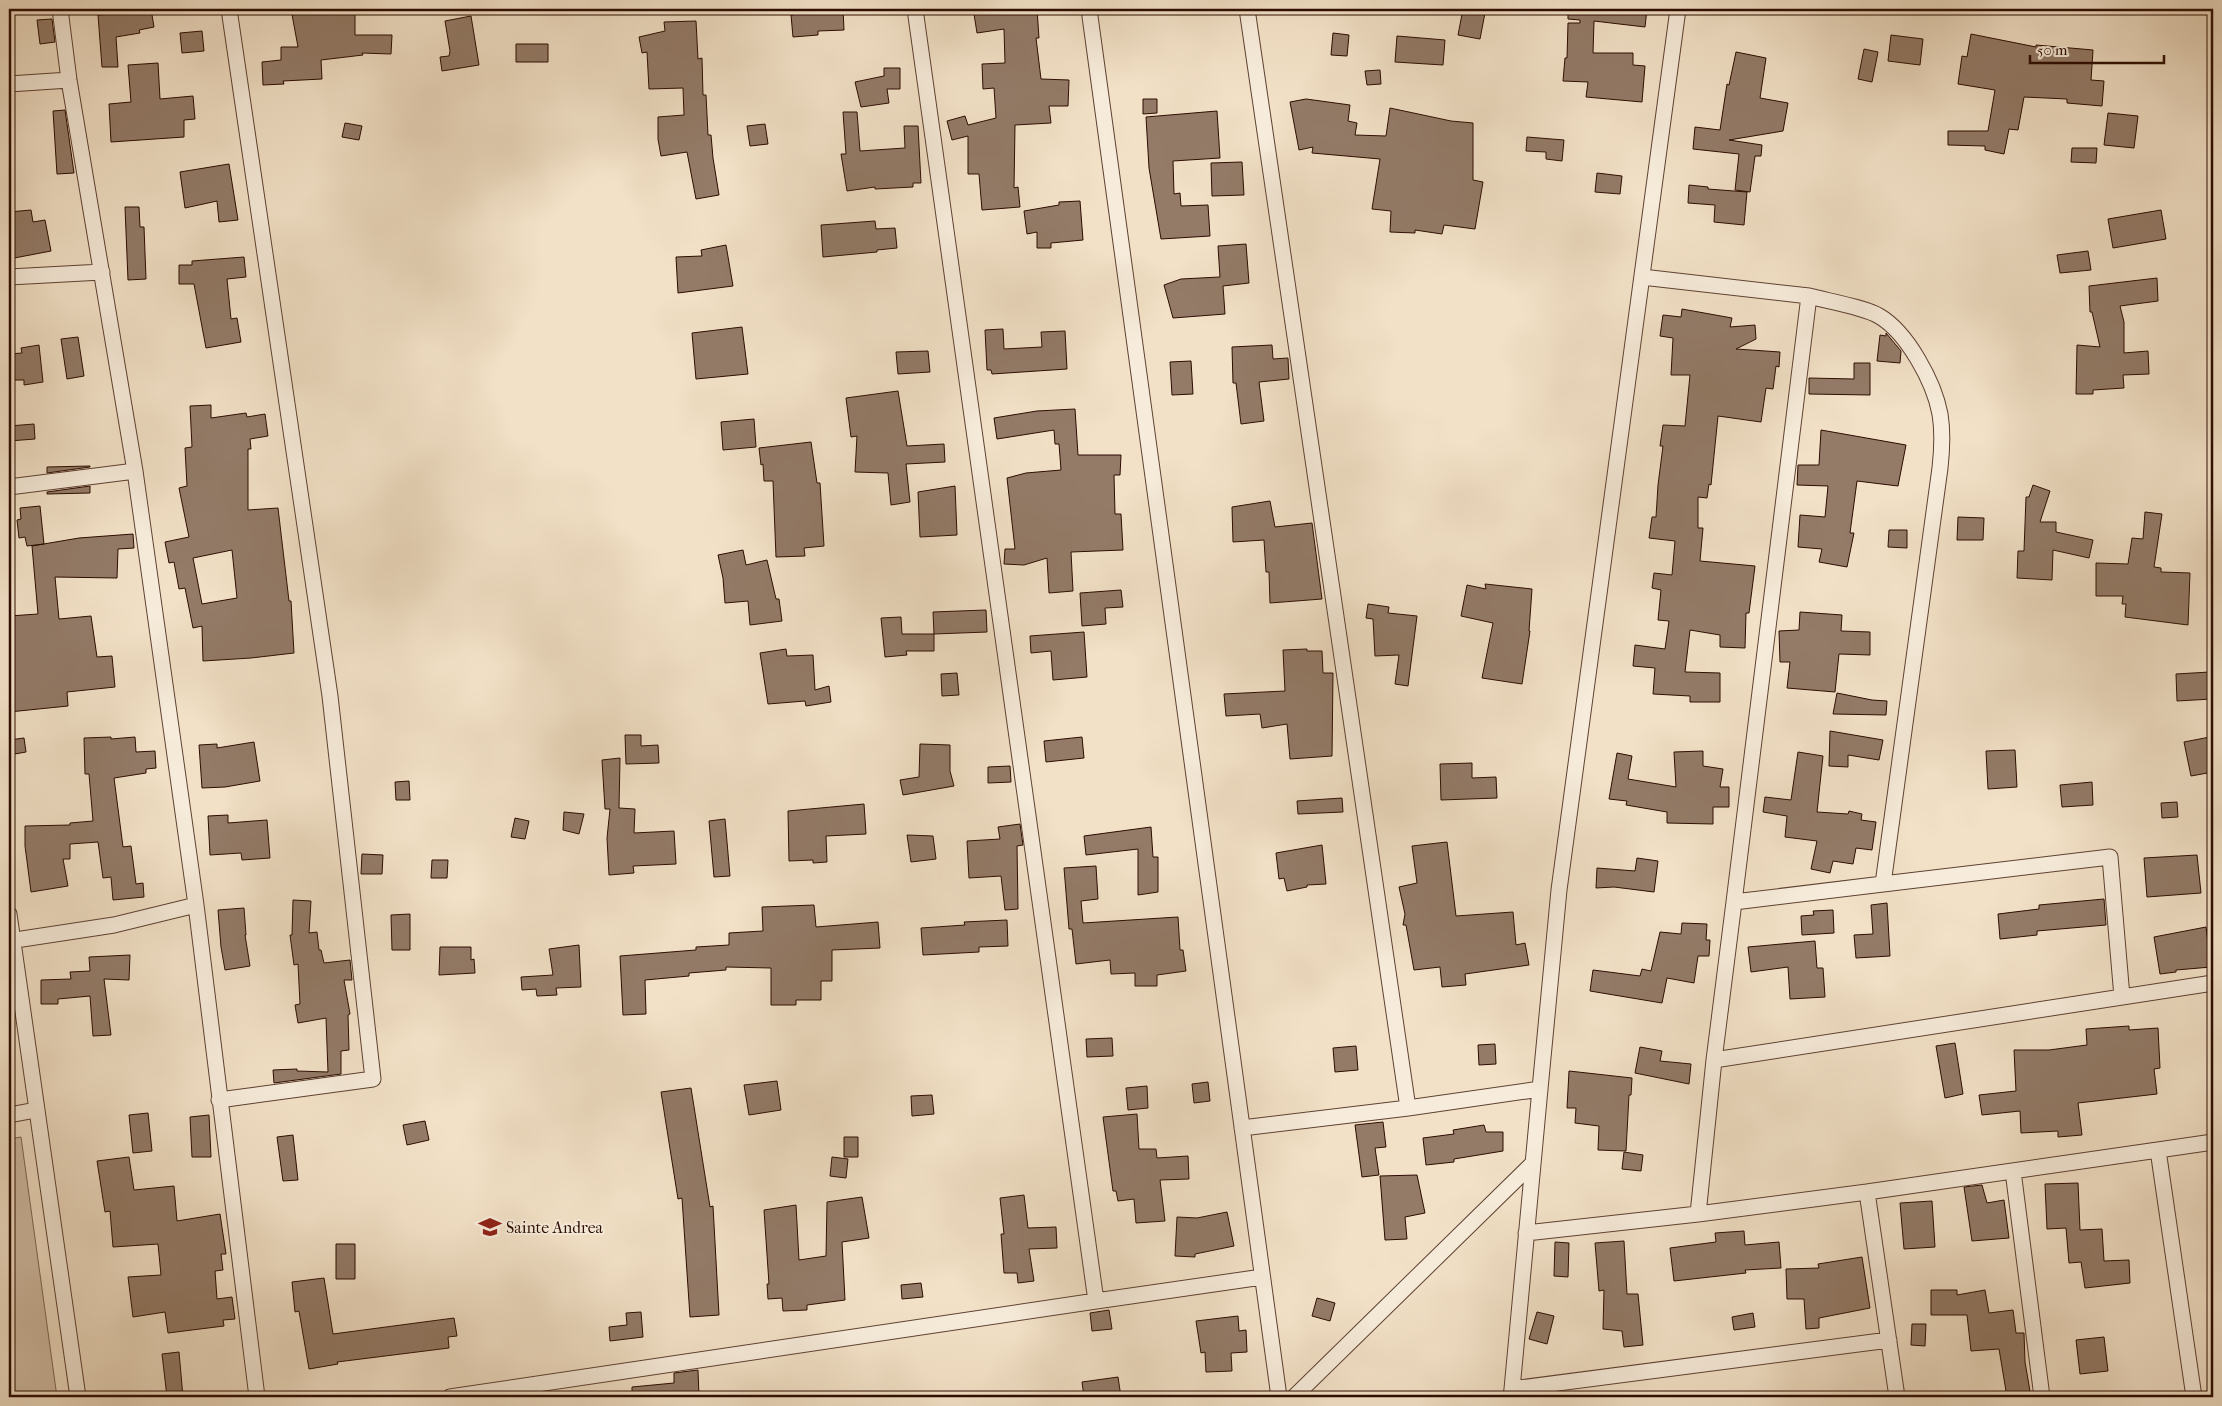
<svg xmlns="http://www.w3.org/2000/svg" width="2222" height="1406" font-family="'IM FELL French Canon',serif">
<style>
.green{fill:#d0bda5;stroke:#7e6453}
.building{fill:#937b68;stroke:#2c0c01;fill-rule:evenodd}
.lines{fill:none;stroke-linecap:round;stroke-linejoin:round}
.minor-casing{stroke:#5e4132;stroke-width:17}
.minor{stroke:#f7ecdb;stroke-width:15}
.labels{text-anchor:middle;dominant-baseline:central;stroke-width:4;stroke-linejoin:round;paint-order:stroke}
.poi-label{font-size:16px;fill:#2c0c01;stroke:#f7ecdb;text-anchor:start}
</style>
<rect width="100%" height="100%" fill="#f2e1c7"/>
<filter id="stains"><feTurbulence type="fractalNoise" baseFrequency=".004" numOctaves="4"/><feColorMatrix values="0 0 0 0 .2 0 0 0 0 .09 0 0 0 0 .02 0 0 0 .5 -.17"/></filter>
<radialGradient id="worn" r=".72"><stop offset=".6" stop-color="#630" stop-opacity="0"/><stop offset="1" stop-color="#630" stop-opacity=".3"/></radialGradient>
<path class="green" d="M21,1137L57,1397H9V1139Z"/>
<path class="building" d="M137,9H151L154,27L139,30L140,33L116,37L118,67H102L98,15L138,12Z
M291,9H355V35H392L391,54L362,53L363,55L321,60L322,79L283,81L284,84L263,85L262,62L281,60V47H298Z
M793,9H843L844,30L818,31V35L793,37L791,15H793Z
M1005,9H1037L1039,38H1036L1041,79L1069,80L1068,106H1049L1051,123L1015,125L1014,188L1018,187L1020,207L982,210L979,174H968V136L952,140L947,121L965,116L968,125L996,118L994,88L983,89L982,64L1005,63L1004,29L977,33L974,14Z
M1463,9L1485,13L1480,39L1458,35Z
M1568,9H1647L1645,27L1594,21L1593,53H1633V65L1645,66L1642,102L1586,97L1588,82L1563,81L1565,58H1567L1568,23H1580V20L1568,19Z
M471,16L479,65L442,71L440,57L449,56L450,51L445,21Z
M52,19L55,42L40,44L37,20Z
M696,21L698,59L702,58L703,95H706L708,135H711L713,158L719,195L696,199L687,152L661,156L658,139V117L684,115L683,88L649,89L647,52L642,53L639,37L665,31L664,22Z
M202,31L204,51L182,53L180,33Z
M1333,33L1349,35L1347,56L1331,55Z
M1971,34L2036,47V45L2093,50L2091,80L2104,81L2102,106L2067,103V99L2024,97L2018,130L2009,129L2004,154L1985,150V146L1948,145V131H1988L1995,90L1958,84L1962,56L1967,57Z
M1891,35L1923,39L1920,65L1888,61Z
M1397,36L1445,40L1443,65L1395,62Z
M516,44H548V62H516Z
M1864,49L1878,52L1872,82L1858,79Z
M1736,52L1766,58L1760,98L1788,103L1783,131L1729,140L1762,145L1761,156H1755L1750,192L1735,190L1739,154L1693,149L1695,127L1720,130L1727,84L1729,85Z
M158,63L160,99L193,96L195,119L184,120V137L111,142L109,104L131,102L128,65Z
M884,68H900V89H887L889,103L861,107L855,82L884,76Z
M1380,70L1381,84L1367,85L1365,71Z
M1143,99H1157V113L1143,114Z
M1306,99L1350,105L1348,121L1357,123L1355,135L1386,136L1390,108L1451,121L1473,123V180L1483,182L1475,229L1444,225L1442,234L1415,230V233L1390,232L1391,211L1372,209L1380,159L1312,153L1313,147L1299,150L1290,102Z
M65,110L74,173L57,174L53,111Z
M1217,111L1220,158L1173,161L1174,194L1180,193L1181,206L1208,205L1210,236L1161,239L1149,168L1146,117Z
M843,112H857L860,151L905,148L904,126H918L921,183H913V187L875,189V187L847,191L841,154H846Z
M2108,113L2138,116L2134,148L2104,145Z
M345,123L362,126L359,140L342,137Z
M765,124L768,144L750,146L747,126Z
M1527,137L1564,140L1562,161L1546,159V152L1526,151Z
M2072,148H2097L2096,163L2071,162Z
M1242,162L1244,195L1212,196L1211,163Z
M229,164L238,220L219,222L217,201L185,208L180,172Z
M1597,173L1622,176L1620,194L1595,192Z
M1689,185L1708,187V189L1747,192L1744,225L1714,222L1715,205L1688,203Z
M1080,201L1083,240L1051,243V248H1037V232L1027,234L1024,211L1059,205V202Z
M125,207H139L140,227H144L146,279L128,280Z
M31,210L33,222L45,220L51,251L9,259V212Z
M2161,210L2166,239L2113,248L2108,219Z
M875,221L876,229L895,228L897,248L877,250V252L823,257L821,225Z
M1246,244L1249,283L1223,286L1225,314L1173,318L1164,285L1181,279L1220,277L1218,246Z
M726,245L733,286L678,293L676,257L702,256L701,250Z
M2088,251L2091,270L2060,273L2057,255Z
M244,257L246,277L227,279L231,319L237,318L241,342L206,348L194,284H179V265H192V261Z
M2157,278L2158,301L2120,306L2124,322V353L2148,351L2149,374L2123,375L2124,388L2093,390V394H2076L2077,345L2100,347L2092,312H2090L2089,286Z
M1682,309L1732,318L1730,327L1755,325L1756,339L1736,349L1780,352L1779,367L1776,366L1773,389L1766,388L1761,422L1718,416L1711,485L1709,484L1707,498L1698,497V528H1703L1700,561L1755,566L1749,613H1746L1745,648L1720,647V635L1690,630L1685,672L1720,673V702H1690V696L1653,694L1655,668L1633,666L1635,645L1665,649L1669,621L1658,620L1661,590L1652,588L1654,573L1672,575L1675,541L1649,538L1652,517H1656L1658,485L1663,446H1660L1663,425L1685,426L1690,375H1671L1673,338L1660,336L1663,315L1681,317Z
M742,327L748,374L696,379L692,333Z
M1003,329L1004,349L1042,347L1041,332L1065,331L1067,369L992,374L991,370H987L985,330Z
M1886,333L1901,351L1900,363L1877,361L1880,335L1886,336Z
M78,337L84,376L67,379L61,339Z
M39,345L43,382L24,385V380H9V354L22,353L21,348Z
M1272,345L1273,359L1288,358L1289,379L1259,382L1264,421L1241,424L1236,383H1233L1232,347Z
M928,351L930,372L898,374L896,352Z
M1191,361L1193,394L1172,395L1170,362Z
M1854,363H1870V395L1809,394V378L1854,379Z
M898,391L907,446L944,444L945,462L906,464L910,502L891,505L888,473L855,472L857,436L851,437L846,398Z
M211,405V418L246,413L247,417L265,414L268,436L250,439L251,449H248V510L278,508L289,601H291L294,653L251,658L203,661L202,626L193,628L185,588L179,589L174,562L169,563L165,542L189,537L179,488L187,486L185,448L192,447L190,406ZM232,550L237,598L202,604L193,558Z
M1075,409L1078,455H1121L1120,475H1114L1115,514H1121L1123,550L1071,552L1073,591L1049,593L1047,558L1024,565L1004,564L1005,549H1015L1007,478L1026,473L1061,470L1059,444H1055L1054,430L997,439L994,418L1037,411Z
M754,419L756,447L723,450L721,422Z
M34,424L35,439L9,441V426Z
M1821,430L1906,445L1898,486L1857,481L1850,533H1854L1847,567L1819,562L1822,549L1798,547L1800,515L1825,517L1828,486L1797,485L1798,465H1819Z
M811,442L817,483H820L824,546L804,548L805,556L776,557L773,481H764L763,464L761,465L759,448Z
M90,466V467L47,473V467Z
M2033,485L2050,491L2040,522H2056V532L2093,540L2089,558L2053,550L2052,580L2017,578L2018,551H2024L2026,497H2029Z
M90,486V493L47,494V492Z
M955,486L957,535L920,537L918,492Z
M1270,501L1275,527L1312,523L1322,599L1270,603L1269,572H1266L1264,540L1233,542L1232,507Z
M40,506L44,544L27,546L25,537L19,538L17,520L21,519L20,508Z
M2145,512L2162,514L2154,567L2161,568V572L2190,573L2188,625L2125,617L2126,604H2122L2123,596H2096V563L2128,564L2132,538L2143,539Z
M1958,517L1984,518L1983,540H1957Z
M1889,530H1907V548L1888,547Z
M133,534L134,548L118,549L117,578L55,577L59,619L91,616L97,657L112,656L115,687L67,692L68,706L9,712V616L38,614L32,546L79,538Z
M743,550L746,565L767,560L776,599H779L782,621L750,625L748,601L725,603L723,578L718,555Z
M1485,584L1532,589L1529,631H1530L1522,684L1482,678L1493,623L1461,616L1467,585L1486,589Z
M1121,590L1123,607L1105,608L1106,624L1082,626L1080,593Z
M1368,604L1389,607L1388,613L1417,616L1408,686L1395,684L1399,655L1375,656L1373,619L1366,618Z
M986,610L987,632L934,634L933,612Z
M1800,612L1842,615L1841,631L1870,632V655L1839,654L1835,692L1787,688L1790,662H1780L1779,631L1799,630Z
M901,617L902,634H934V651H906L907,655L885,657L881,618Z
M1084,632L1087,677L1053,680L1051,651L1031,653L1030,636Z
M786,649L787,656L813,655L815,690L829,686L831,702L806,706L805,701L768,704L760,653Z
M1307,649V651H1322L1323,673H1333L1332,756L1290,759L1287,724L1262,728L1260,714L1226,716L1224,694L1285,691L1283,650Z
M2210,672L2212,699L2177,701L2176,674Z
M957,673L959,695L942,696L941,674Z
M1837,693L1872,700L1887,701L1886,715L1833,714Z
M1830,731L1883,740L1879,760L1848,755V767L1829,766Z
M625,735H641V746L658,745L659,763L626,764Z
M111,737V739L135,737L136,752L155,751L156,768L146,769V773L114,778L123,847L131,846L136,884L143,883L144,897L113,900L111,877L103,878L98,842L70,844V859H63L68,886L31,892L25,846V826L70,825V823L93,821L89,774H85L84,738Z
M1082,737L1084,758L1046,762L1044,741Z
M2210,737L2213,753V772L2191,776L2184,742Z
M24,738L26,752L9,755V740Z
M254,742L260,781L225,787L202,788L199,745L217,744V748Z
M920,744L950,745V771L954,786L903,795L900,780L919,777Z
M2015,750L2017,787L1988,789L1986,751Z
M1703,751V766L1723,769L1720,787H1729V807H1713V824L1667,823V812L1626,805L1627,801L1609,799L1617,753L1632,756L1628,779L1676,787L1674,752Z
M1798,752L1823,756L1817,812L1848,814L1849,811L1862,814L1861,820L1876,822L1872,850L1856,848L1853,864L1833,861L1830,873L1811,869L1817,841L1785,837L1787,816L1763,812L1765,797L1791,800Z
M620,758L619,808L635,809L634,833L674,831L676,864L633,866L634,873L609,875L607,838L610,809H605L602,760Z
M1472,763V778L1496,777L1497,798L1441,800L1440,764Z
M1010,766L1011,782L988,783V767Z
M409,781L410,800H396L395,782Z
M2092,782L2093,805L2062,807L2060,785Z
M1342,798L1343,812L1298,814L1297,801Z
M2177,802L2178,817L2162,818L2161,803Z
M864,804L866,834L826,836L827,862L813,863V860L789,861L788,811Z
M564,812L584,814L579,834L563,830Z
M228,815V823L267,820L270,858L242,860L241,853L210,855L208,816Z
M515,818L529,821L525,839L511,837Z
M725,819L730,876L714,877L709,821Z
M1020,824L1023,845L1017,846L1018,909L1005,910L1001,876L969,878L967,841L1000,839L998,827Z
M1151,827L1153,857H1158V892L1138,895V849L1086,855L1084,836Z
M907,835L933,836L936,859L911,862Z
M1447,842L1456,916L1513,912L1516,945L1525,943L1529,965L1465,974L1466,985L1442,987L1440,967L1414,970L1406,925H1403L1405,914L1399,887L1417,883L1412,846Z
M1322,845L1326,884L1307,885V887L1287,891L1284,878L1279,879L1276,853Z
M362,854L383,855L382,874H361Z
M2197,855L2201,893L2147,897L2144,858Z
M1637,858L1658,861L1654,892L1614,887L1596,888L1597,868L1635,871Z
M432,860H448L447,878H431Z
M1096,866L1098,899L1081,901L1083,923L1178,917L1180,950H1183L1186,971L1157,975V986H1135V973L1111,974L1110,960L1076,964L1072,929H1069L1064,868Z
M2104,899L2106,925L2037,931V935L2000,939L1998,914L2039,909V905Z
M293,900L311,901L309,933L317,932L319,950H321L324,963L350,960L352,980H344L350,1014L348,1015L349,1050L341,1051V1074L274,1083L273,1070L297,1069V1071L328,1072L326,1018L298,1023L295,1005L300,1004L298,964L294,965L290,935H292Z
M1887,903L1890,956L1856,958L1854,935L1873,934L1871,905Z
M814,905L816,927L878,922L880,948L832,950V981H821V1000H796V1005H771V968L726,967V970L689,973V976L645,980L646,1014L623,1015L620,956L696,950V947L729,945V933L763,931L762,907Z
M244,908L246,935H245L250,966L225,970L221,947L218,910Z
M1833,910L1834,933L1802,935L1801,916L1814,915L1813,911Z
M410,914V950H392L391,915Z
M1007,920L1008,946L979,947V952L923,955L921,928L965,925L964,922Z
M1682,923L1707,924L1706,940H1710L1709,956H1698L1694,983L1667,978L1662,1003L1590,991L1593,970L1640,976L1642,969L1651,971L1660,932L1681,934Z
M2206,927L2211,967L2176,970V972L2160,974L2154,937Z
M1815,941L1817,968H1823L1825,997L1790,999L1788,967L1751,972L1748,947Z
M579,945L581,987L556,988L557,995L537,996L536,989L522,990L521,977L553,975L549,949Z
M440,947H471V960L474,959L475,973L439,975Z
M130,955L129,980L104,979L111,1035L93,1036L90,996L58,999V1004H41V980L71,979L70,972L90,971L89,957Z
M2129,1026V1030L2158,1028L2160,1068L2154,1069L2157,1094L2078,1103L2082,1135L2058,1137V1131L2021,1133L2020,1111L1982,1115L1979,1095L2016,1091L2014,1050H2049L2087,1045L2086,1029Z
M1112,1038L1113,1056L1087,1057L1086,1039Z
M1955,1043L1963,1094L1945,1098L1936,1046Z
M1495,1044L1496,1064L1479,1065L1478,1045Z
M1356,1046L1358,1070L1335,1072L1333,1048Z
M1640,1047L1662,1051L1660,1061L1691,1064L1689,1084L1635,1073Z
M1569,1071L1632,1078L1631,1095H1629L1626,1151L1598,1150L1599,1126L1575,1123L1576,1108H1567Z
M777,1081L781,1110L749,1115L744,1085Z
M1208,1082L1210,1101L1194,1103L1192,1084Z
M1147,1086L1148,1108L1128,1110L1126,1088Z
M691,1088L710,1207L713,1206L719,1315L690,1317L682,1198L678,1199L661,1092Z
M932,1095L934,1114L912,1116L911,1096Z
M148,1113L152,1151L133,1153L129,1115Z
M1137,1114L1139,1149H1156L1157,1158L1188,1156L1189,1179L1160,1180L1165,1221L1136,1223L1134,1199L1118,1201L1116,1191H1113L1103,1117Z
M209,1115L211,1157H192L190,1117Z
M425,1121L429,1140L407,1145L403,1125Z
M1383,1122L1386,1147L1375,1148L1379,1175L1362,1177L1355,1125Z
M1484,1125L1486,1132H1503V1151L1454,1159V1162L1426,1165L1423,1138L1454,1134L1453,1130Z
M293,1135L298,1180L283,1181L277,1137Z
M844,1137H858V1157H844Z
M1624,1152L1643,1155L1641,1171L1622,1169Z
M129,1157L134,1190L174,1186L177,1221L220,1214L226,1254H221L223,1270L215,1271L217,1299L232,1297L235,1319L223,1320L224,1326L168,1333L165,1312L133,1317L128,1277L161,1275L158,1244L113,1247L110,1211L105,1212L97,1161Z
M832,1157L848,1159L846,1178L830,1176Z
M1417,1175L1425,1213L1405,1217L1407,1239L1385,1240L1380,1176Z
M2078,1183L2080,1230L2102,1229L2104,1261L2129,1260L2130,1283L2085,1288L2081,1262L2069,1263L2066,1228L2047,1229L2045,1184Z
M1982,1185L1987,1203L2004,1200L2009,1238L1972,1241L1964,1187Z
M1024,1195L1028,1228L1056,1227L1057,1248L1029,1249L1034,1281L1018,1283L1017,1273H1004L1001,1234H1004L1000,1198Z
M862,1197L869,1238L842,1242L845,1300L807,1305V1310L783,1311L782,1298L768,1299L767,1284H769L764,1210L796,1205L799,1260L826,1256L827,1202Z
M1932,1201L1935,1247L1904,1249L1900,1203Z
M1227,1212L1234,1246L1195,1254V1257L1175,1256L1177,1217L1197,1218Z
M1744,1231L1745,1245L1779,1242L1781,1268L1745,1270L1746,1273L1674,1281L1670,1248L1716,1242L1715,1233Z
M1624,1241L1627,1294H1638L1643,1345L1624,1347L1622,1331L1603,1329L1604,1290L1599,1291L1595,1243Z
M1555,1242L1569,1243L1568,1277L1554,1276Z
M336,1244H355V1279H336Z
M1862,1257L1870,1308L1819,1318V1328L1806,1329L1804,1299H1787L1786,1269L1819,1268L1818,1264Z
M324,1278L333,1334L454,1318L457,1336L448,1337L449,1348L337,1362L338,1364L309,1369L299,1311L295,1312L292,1282Z
M921,1283L923,1297L902,1299L901,1285Z
M1931,1290H1957V1295L1985,1290L1989,1313L2013,1310L2016,1333H2024L2025,1362L2031,1397H2007L1999,1349L1971,1351L1967,1315H1931Z
M1317,1298L1335,1303L1330,1321L1312,1316Z
M1109,1310L1112,1329L1092,1331L1090,1313Z
M641,1312L643,1337L610,1341L609,1327L627,1325L626,1313Z
M1537,1312L1554,1316L1547,1344L1529,1339Z
M1753,1313L1755,1327L1734,1330L1732,1317Z
M1238,1316L1239,1331L1246,1330L1247,1352L1231,1353L1232,1371L1206,1372L1205,1352L1201,1353L1196,1321Z
M1912,1324H1926L1925,1346L1911,1345Z
M2104,1337L2108,1371L2080,1374L2076,1340Z
M179,1352L183,1397H167L162,1354Z
M698,1370L699,1397H632V1387L674,1383V1373Z
M1118,1377L1121,1397H1084L1082,1382Z"/>
<g class="lines">
<defs>
<path id="minor" d="M60,9L69,80L135,471L196,905L257,1397
M915,9L1096,1301L1262,1277
M1089,9L1279,1397
M1247,9L1408,1108
M9,84L69,80
M9,277L102,272
M1642,277L1809,296L1734,902
M9,487L135,471
M1883,884L2110,857L2122,997
M9,914L78,1397
M9,941L114,925L196,905
M1714,1060L1734,902L1883,884L1940,468C1942,450 1943,432 1940,414C1934,382 1907,332 1879,316C1864,307 1827,301 1809,296
M1540,1089L1559,890L1678,9
M219,1100L373,1079L330,696L229,9
M9,1115L36,1110
M1242,1128L1408,1108L1540,1089L1512,1389
M2158,1150L2213,1142
M2013,1171L2042,1397
M1867,1192L1897,1397
M1698,1214L1867,1192L2158,1150L2194,1397
M1526,1233L1698,1214L1714,1060L2213,983
M450,1397L1096,1301
M1294,1397L1532,1164
M1511,1397L1512,1389L1889,1340"/>
</defs>
<use href="#minor" class="minor-casing"/>
<use href="#minor" class="minor"/>
</g>
<defs>
<symbol id="university-bare" viewBox="-9 -9 18 18"><path d="M0-5L7-2L0 1L-7-2ZM-4 1L0 2.5L4 1V4Q0 6-4 4Z" fill="#8f2418" stroke="#f7ecdb" stroke-width="2.5" paint-order="stroke"/></symbol>
</defs>
<g fill-rule="evenodd">
<use href="#university-bare" x="474" y="1211" width="32" height="32"/>
</g>
<g class="labels">
<g class="poi-label">
<text x="506" y="1227">Sainte Andrea</text>
</g>
</g>
<rect width="2222" height="1406" fill="none" stroke="#f2e1c7" stroke-width="30"/>
<rect x="10" y="10" width="2202" height="1386" fill="none" stroke="#2c0c01" stroke-width="2.5"/>
<rect x="15" y="15" width="2192" height="1376" fill="none" stroke="#2c0c01"/>
<path d="M2030 55v8h134v-8" fill="none" stroke="#2c0c01" stroke-width="2.5"/>
<text x="2037" y="55" font-size="15" fill="#2c0c01" stroke="#f7ecdb" stroke-width="4" paint-order="stroke">50 m</text>
<rect width="100%" height="100%" filter="url(#stains)"/>
<rect width="100%" height="100%" fill="url(#worn)"/>
</svg>
